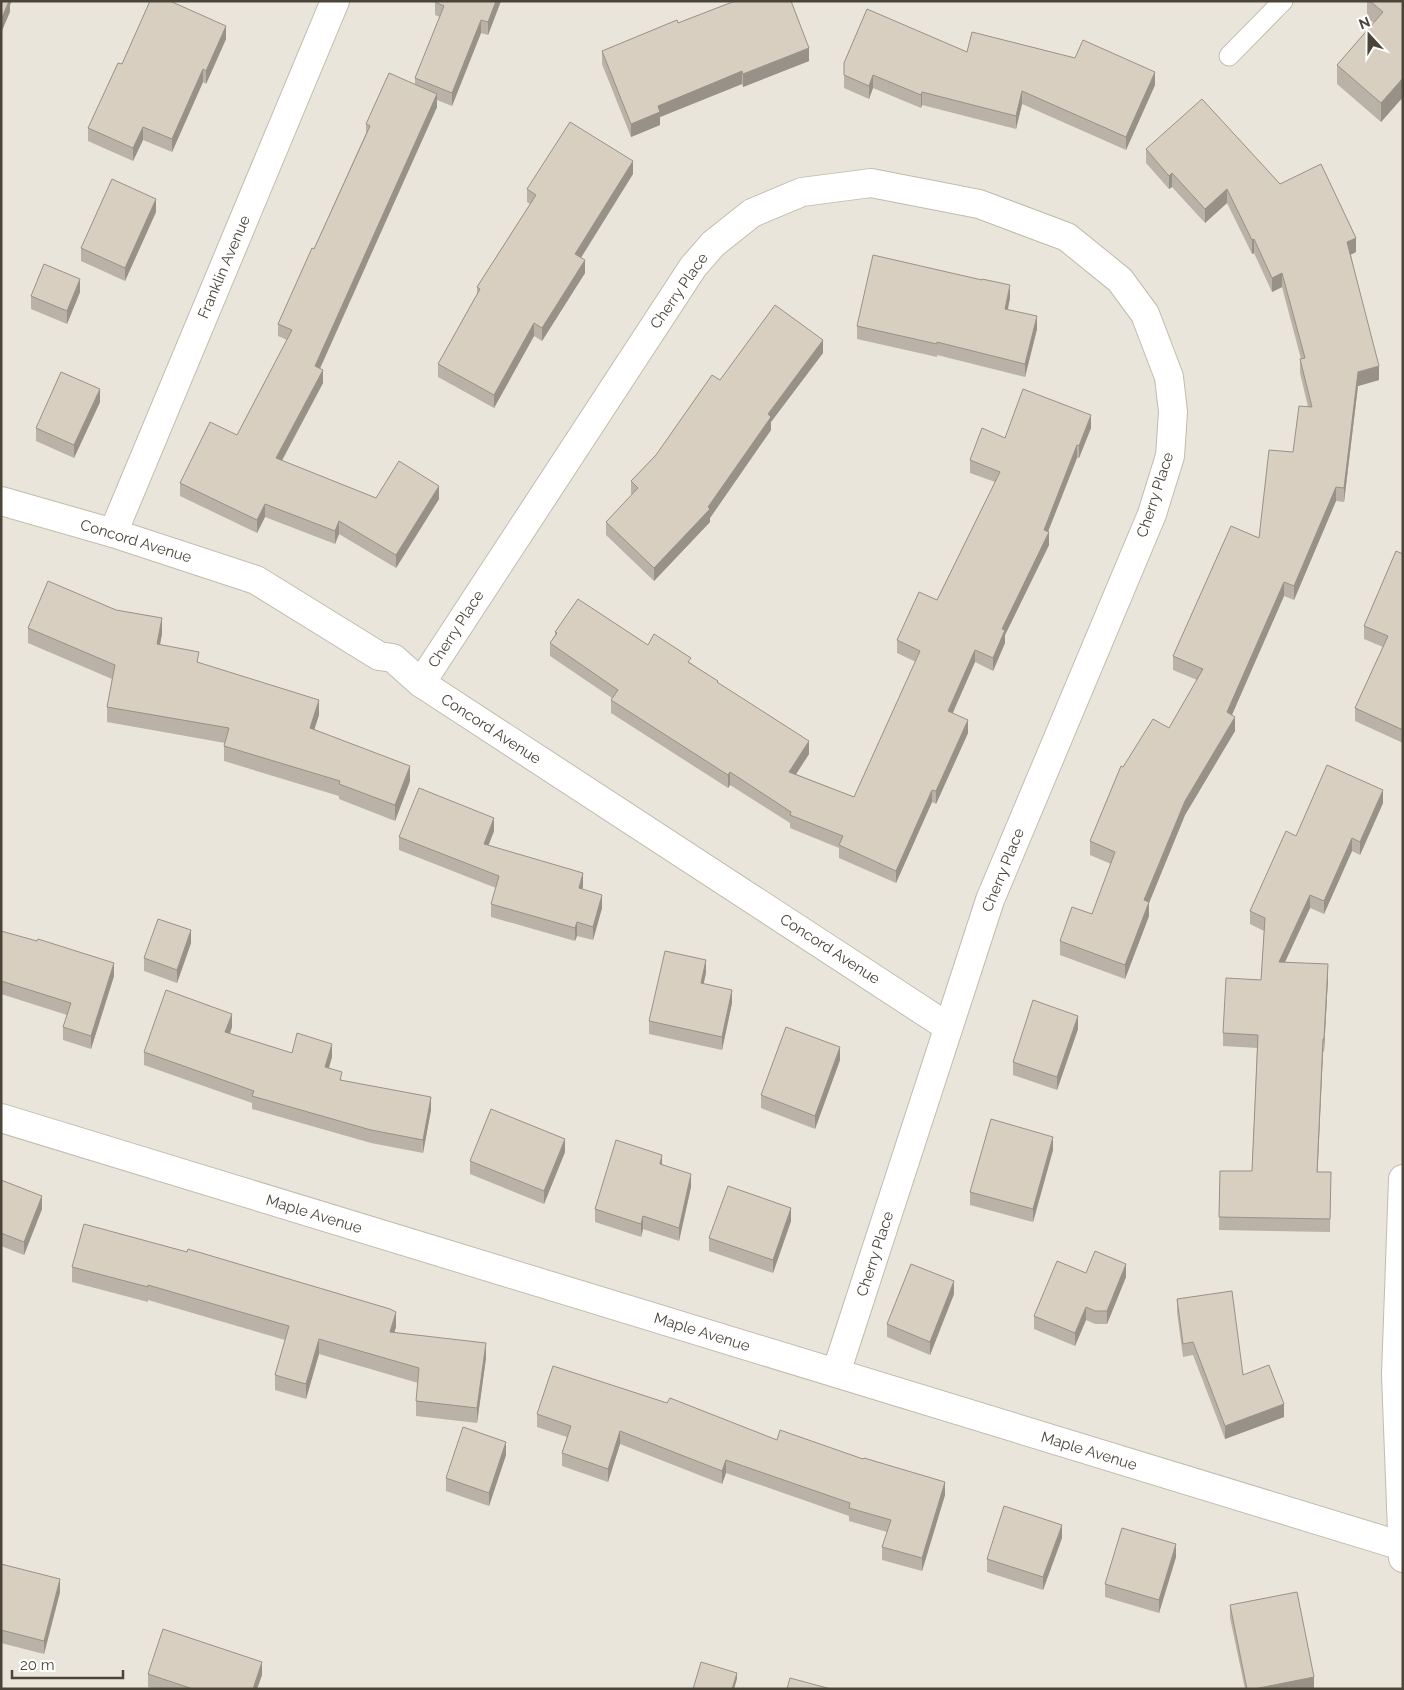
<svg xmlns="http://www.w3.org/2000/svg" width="1404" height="1690" font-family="Raleway,sans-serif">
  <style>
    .residential { fill: #eae5da }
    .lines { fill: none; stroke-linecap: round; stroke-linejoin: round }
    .service-casing { stroke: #c2bbae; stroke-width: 21 }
    .minor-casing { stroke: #c2bbae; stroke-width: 30 }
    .tertiary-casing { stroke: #c2bbae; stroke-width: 30 }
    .service { stroke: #fff; stroke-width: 19 }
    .minor { stroke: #fff; stroke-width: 28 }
    .tertiary { stroke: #fff; stroke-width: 28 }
    .wall { fill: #bab2a6 }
    .shaded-wall { fill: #979187 }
    .building { fill: #d8cfc1; stroke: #979187 }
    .labels { text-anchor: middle; stroke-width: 4; stroke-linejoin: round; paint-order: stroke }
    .street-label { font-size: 15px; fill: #4b4439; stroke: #fff }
  </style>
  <rect width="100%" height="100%" fill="#f6f3ec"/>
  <rect class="residential" x="1" y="1" width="1402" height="1688"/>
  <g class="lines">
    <defs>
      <path id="service" d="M1229 56 1283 1"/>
      <g id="minor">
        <path d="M1 501 113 533 256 580 379 656 393 658 421 683 948 1027"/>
        <path d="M113 533 335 1"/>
        <path d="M421 683 693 267 713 244 752 213 802 192 871 183 979 204 1067 237 1120 280 1145 314 1169 377 1173 412 1170 456 1152 514 990 900 836 1373"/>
        <path d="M1 1118 1402 1546"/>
      </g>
      <path id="tertiary" d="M1403 1179 1396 1375 1403 1558"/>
    </defs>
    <use href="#service" class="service-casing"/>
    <use href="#minor" class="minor-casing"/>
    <use href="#tertiary" class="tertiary-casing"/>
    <use href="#service" class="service"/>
    <use href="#minor" class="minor"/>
    <use href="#tertiary" class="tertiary"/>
  </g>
  <g class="wall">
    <path d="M435 1H501L488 35 481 33 452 106 437 100V107L320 369 323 383 282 461 376 498 439 499 396 568 339 534 335 544 265 517 257 533 180 496V483L237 435 287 340 278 336V324L314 249 366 133V124L415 85V78L440 17 435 15Z"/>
    <path d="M1367 1H1403V97L1381 122 1337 84V65L1374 23 1367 18Z"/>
    <path d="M678 23 809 61 743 87 742 84 660 117V125L631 137 602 64V51Z"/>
    <path d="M226 39 206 84 203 82 172 152 143 140 133 161 88 141V128L122 64Z"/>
    <path d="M967 52 1155 85 1126 150 1022 104 1016 129 922 105 921 108 873 88 869 99 844 88V63Z"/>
    <path d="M1146 149 1280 184 1356 252 1351 255 1379 380 1358 386 1344 502 1336 501 1294 600 1284 596 1232 715 1235 731 1185 815 1149 903V916L1125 979 1060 955V941L1092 914 1111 864 1090 855V841L1123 767 1169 728 1197 680 1173 670V656L1259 538 1293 452 1308 407 1300 373V359H1301L1282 287 1272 292 1254 253 1252 254 1227 203 1205 223 1172 187 1169 189 1146 163Z"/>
    <path d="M633 174 581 258 585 273 542 341 534 336 494 408 438 377V364L477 294V287L530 204 527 202V189Z"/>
    <path d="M156 212 125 281 81 261V248Z"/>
    <path d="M80 292 67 324 31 309V296Z"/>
    <path d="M1010 298 1008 309 1037 329 1025 377 937 355V357L857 339V326Z"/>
    <path d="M823 353 771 422V430L710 518V522L654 581 606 535V522L632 495 631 494V481L656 455 720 380Z"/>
    <path d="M100 402 74 458 36 441V428Z"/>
    <path d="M1091 428 1079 458H1077L1048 532 1049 545 1005 635V643L993 671 975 662 952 713 968 733 936 804 932 802 896 883 839 858V848L790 828V823L730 785 728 788 611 713V700L612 698 550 656V643L555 635V632L648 645 691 663 718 683 809 754 796 774 854 797 916 662 897 653V640L937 600 995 482 970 473V460L1005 438Z"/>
    <path d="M1403 554V743L1355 721V708L1383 647 1364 639V626Z"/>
    <path d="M28 628 162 634 160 645 199 663 319 715 314 729 410 781 395 821 339 799V796L224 761V746L225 743 107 722V707L112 679 28 643Z"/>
    <path d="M1383 803 1360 855 1352 851 1324 914 1310 908 1285 962 1328 978 1324 1052H1323L1317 1172H1331L1330 1232 1219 1230 1220 1171H1252L1257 1048 1223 1046V1033L1261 980 1264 931 1250 924V911L1296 836Z"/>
    <path d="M494 831 488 846 583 886V889L602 908 593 940 577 936 575 941 491 917V904L496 888 399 850V837Z"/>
    <path d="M1 931 114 976 91 1049 63 1040V1027L67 1015 1 994Z"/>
    <path d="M191 943 177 983 144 971V958Z"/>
    <path d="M706 973 703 984 732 1003 722 1050 649 1034V1021Z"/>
    <path d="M232 1027 230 1034 292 1053 332 1057 329 1068 342 1080 431 1110 423 1153 371 1143 252 1109V1103L144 1065V1052Z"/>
    <path d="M1078 1029 1057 1090 1013 1075V1062Z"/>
    <path d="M840 1060 815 1129 761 1108V1095Z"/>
    <path d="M1053 1150 1033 1222 970 1205V1192Z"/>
    <path d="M565 1152 544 1204 470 1174V1161Z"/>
    <path d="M662 1164 691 1187 679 1241 643 1229 641 1237 595 1222V1209Z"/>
    <path d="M1 1180 42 1209 24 1255 1 1246Z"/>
    <path d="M791 1221 773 1273 709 1251V1238Z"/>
    <path d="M72 1267 396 1327 394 1332 486 1358 477 1423 416 1416V1401L418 1383 319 1354 306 1399 275 1390V1375L285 1340 148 1300V1302L72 1282Z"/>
    <path d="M1086 1273 1126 1277 1107 1324H1095L1086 1320 1075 1346 1034 1329V1316Z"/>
    <path d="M954 1294 930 1355 887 1337V1324Z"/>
    <path d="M1177 1299 1243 1375 1284 1417 1225 1439 1193 1355 1183 1357 1177 1312Z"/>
    <path d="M537 1414 777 1440 945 1495 922 1571 882 1560V1547L887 1532 849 1521V1516L726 1473 722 1484 620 1444 608 1482 562 1466V1453L567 1437 537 1427Z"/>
    <path d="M506 1455 489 1506 446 1491V1478Z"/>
    <path d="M1062 1538 1043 1590 987 1572V1559Z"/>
    <path d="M1176 1557 1159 1613 1105 1597V1584Z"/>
    <path d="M1 1564 60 1592 44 1654 1 1643Z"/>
    <path d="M1230 1605 1314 1689H1245L1230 1618Z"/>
    <path d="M148 1674 262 1675 257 1689H154L148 1687Z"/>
  </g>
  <g class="shaded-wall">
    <path d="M7 1H12L10 5V12L1 33V20Z"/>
    <path d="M496 1H501L488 35V22Z"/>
    <path d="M481 20V33L452 106V93Z"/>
    <path d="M226 26V39L206 84V71Z"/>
    <path d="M809 48V61L743 87V74Z"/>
    <path d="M203 69V82L172 152V139Z"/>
    <path d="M742 71V84L660 117V125L631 137V124L658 106Z"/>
    <path d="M1155 72V85L1126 150V137Z"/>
    <path d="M873 75V88L869 99V86Z"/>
    <path d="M1403 78V97L1381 122V103Z"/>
    <path d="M1022 91V104L1016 129V116Z"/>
    <path d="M922 92V105L921 108V95Z"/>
    <path d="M437 94V107L315 379V366Z"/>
    <path d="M143 127V140L133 161V148Z"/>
    <path d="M633 161V174L575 267V254Z"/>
    <path d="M1172 173V187L1169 189V176Z"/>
    <path d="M1227 189V203L1205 223V209Z"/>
    <path d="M156 199V212L125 281V268Z"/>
    <path d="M1356 238V252L1347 256V242Z"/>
    <path d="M1254 239V253L1252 254V240Z"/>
    <path d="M585 260V273L542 341V328Z"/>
    <path d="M1282 273V287L1272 292V278Z"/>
    <path d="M80 279V292L67 324V311Z"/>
    <path d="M1010 285V298L1005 322V309Z"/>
    <path d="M1037 316V329L1025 377V364Z"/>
    <path d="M534 323V336L494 408V395Z"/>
    <path d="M823 340V353L771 422V430L710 518V522L654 581V568L708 507 768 414Z"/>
    <path d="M1379 366V380L1358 386 1344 502V488L1358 372Z"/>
    <path d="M323 370V383L276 471V458Z"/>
    <path d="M100 389V402L74 458V445Z"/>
    <path d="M1091 415V428L1079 458V446Z"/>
    <path d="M1077 445V458L1045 539 1049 532V545L1005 635V643L993 671V658L1002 629 1044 530Z"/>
    <path d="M439 486V499L396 568V555Z"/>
    <path d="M1336 487V501L1294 600V586Z"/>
    <path d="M265 504V517L257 533V520Z"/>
    <path d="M339 521V534L335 544V531Z"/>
    <path d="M1284 582V596L1227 726V712Z"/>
    <path d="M162 618V634L157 659V644Z"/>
    <path d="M975 650V662L948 724V711Z"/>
    <path d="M319 700V715L310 743V728Z"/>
    <path d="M1235 717V731L1185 815 1149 903V916L1125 979V965L1144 900 1185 801Z"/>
    <path d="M968 720V733L936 804V791Z"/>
    <path d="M809 741V754L789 785V772Z"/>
    <path d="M410 766V781L395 821V805Z"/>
    <path d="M730 772V785L728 788V775Z"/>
    <path d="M932 790V802L896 883V871Z"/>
    <path d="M1383 790V803L1360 855V842Z"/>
    <path d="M494 818V831L484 857V844Z"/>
    <path d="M1352 838V851L1324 914V901Z"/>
    <path d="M583 873V886L579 901V888Z"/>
    <path d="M602 895V908L593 940V927Z"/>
    <path d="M1310 895V908L1279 975V962Z"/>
    <path d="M577 922V936L575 941V928Z"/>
    <path d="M191 930V943L177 983V970Z"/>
    <path d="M706 960V973L701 996V983Z"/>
    <path d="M114 963V976L91 1049V1036Z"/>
    <path d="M1328 964V978L1324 1052V1039Z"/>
    <path d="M732 990V1003L722 1050V1037Z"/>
    <path d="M232 1014V1027L225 1045V1032Z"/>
    <path d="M1078 1016V1029L1057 1090V1077Z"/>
    <path d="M1323 1039V1052L1317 1185V1172Z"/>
    <path d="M332 1044V1057L325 1080V1067Z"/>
    <path d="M840 1047V1060L815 1129V1116Z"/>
    <path d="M431 1097V1110L423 1153V1140Z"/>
    <path d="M1053 1137V1150L1033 1222V1209Z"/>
    <path d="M565 1139V1152L544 1204V1191Z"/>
    <path d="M662 1155V1168L660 1164Z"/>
    <path d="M691 1174V1187L679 1241V1228Z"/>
    <path d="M42 1196V1209L24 1255V1242Z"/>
    <path d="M791 1208V1221L773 1273V1260Z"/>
    <path d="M643 1216V1229L641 1237V1224Z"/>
    <path d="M1126 1264V1277L1107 1324V1311Z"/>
    <path d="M954 1281V1294L930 1355V1342Z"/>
    <path d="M1086 1307V1320L1075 1346V1333Z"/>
    <path d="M396 1312V1327L390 1347V1332Z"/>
    <path d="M319 1339V1354L306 1399V1384Z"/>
    <path d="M486 1343V1358L477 1423V1408Z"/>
    <path d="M1284 1404V1417L1225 1439V1426Z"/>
    <path d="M620 1431V1444L608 1482V1469Z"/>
    <path d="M506 1442V1455L489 1506V1493Z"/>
    <path d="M726 1460V1473L722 1484V1471Z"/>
    <path d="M945 1482V1495L922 1571V1558Z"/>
    <path d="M1062 1525V1538L1043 1590V1577Z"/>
    <path d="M1176 1544V1557L1159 1613V1600Z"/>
    <path d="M60 1579V1592L44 1654V1641Z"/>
    <path d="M262 1662V1675L257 1689H253Z"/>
    <path d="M737 1673V1679L734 1689H732Z"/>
    <path d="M1314 1677V1689H1254Z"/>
  </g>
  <g class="building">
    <path d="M1 1H9L1 20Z"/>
    <path d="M150 1H170L226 26 206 71 203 69 172 139 143 127 133 148 88 128 118 63 122 64Z"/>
    <path d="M435 1H496L488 22 481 20 452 93 415 78 444 6 435 2Z"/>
    <path d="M735 1H791L809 48 743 74 742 71 658 106 660 112 631 124 602 51 677 20 678 23Z"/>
    <path d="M1370 1H1403V78L1381 103 1337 65 1383 12Z"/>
    <path d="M867 9 967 52 972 32 1075 58 1083 40 1155 72 1126 137 1022 91 1016 116 922 92 921 95 873 75 869 86 844 75V63Z"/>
    <path d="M389 73 437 94 315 366 323 370 276 458 376 498 399 461 439 486 396 555 339 521 335 531 265 504 257 520 180 483 210 422 237 435 292 330 278 324 312 248 314 249 370 126 366 124Z"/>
    <path d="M1202 99 1280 184 1321 164 1356 238 1347 242 1379 366 1358 372 1344 488 1336 487 1294 586 1284 582 1227 712 1235 717 1185 801 1144 900 1149 902 1125 965 1060 941 1072 907 1092 914 1115 852 1090 841 1121 766 1123 767 1153 719 1169 728 1203 669 1173 656 1231 526 1259 538 1269 450 1293 452 1299 406 1312 407 1300 359 1305 358 1282 273 1272 278 1254 239 1252 240 1227 189 1205 209 1172 173 1169 176 1146 149Z"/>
    <path d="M570 122 633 161 575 254 585 260 542 328 534 323 494 395 438 364 480 289 477 287 536 195 527 189Z"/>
    <path d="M112 179 156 199 125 268 81 248Z"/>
    <path d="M873 255 982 280V279L1010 285 1005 309 1037 316 1025 364 937 342V344L857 326Z"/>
    <path d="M44 264 80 279 67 311 31 296Z"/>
    <path d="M775 305 823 340 768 414 771 417 708 507 710 509 654 568 606 522 638 488 631 481 656 455 712 375 720 380Z"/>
    <path d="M61 372 100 389 74 445 36 428Z"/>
    <path d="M1023 389 1091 415 1079 446 1077 445 1044 530 1049 532 1002 629 1005 630 993 658 975 650 948 711 968 720 936 791 932 790 896 871 839 845 843 836 790 815 791 812 730 772 728 775 611 700 618 690 550 643 557 633 555 632 578 599 648 645 654 634 691 658 688 662 718 681 717 682 809 741 789 772 854 797 920 651 897 640 919 592 937 600 1000 472 970 460 982 428 1005 438Z"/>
    <path d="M1396 551 1403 554V730L1355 708 1388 636 1364 626Z"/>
    <path d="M48 581 116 610 162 618 157 644 199 652 197 662 319 700 310 728 410 766 395 805 339 784 340 781 224 746 229 728 107 707 115 665 28 628Z"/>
    <path d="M1327 765 1383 790 1360 842 1352 838 1324 901 1310 895 1279 962 1328 964 1324 1039H1323L1317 1172H1331L1330 1219 1219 1217 1220 1171H1252L1258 1035 1223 1033 1226 978 1261 980 1265 918 1250 911 1286 831 1296 836Z"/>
    <path d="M419 788 494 818 484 844 583 873 579 888 602 895 593 927 577 922 575 928 491 904 499 876 399 837Z"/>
    <path d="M158 919 191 930 177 970 144 958Z"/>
    <path d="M1 931 37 941 38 939 114 963 91 1036 63 1027 71 1003 1 981Z"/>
    <path d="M665 951 706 960 701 983 732 990 722 1037 649 1021Z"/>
    <path d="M166 990 232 1014 225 1032 292 1053 297 1033 332 1044 325 1067 342 1072 340 1080 431 1097 423 1140 371 1130 252 1096 254 1091 144 1052Z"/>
    <path d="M1033 1000 1078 1016 1057 1077 1013 1062Z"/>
    <path d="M786 1027 840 1047 815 1116 761 1095Z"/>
    <path d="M491 1109 565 1139 544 1191 470 1161Z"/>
    <path d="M991 1119 1053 1137 1033 1209 970 1192Z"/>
    <path d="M616 1140 662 1155 660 1164 691 1174 679 1228 643 1216 641 1224 595 1209Z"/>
    <path d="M1 1180 42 1196 24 1242 1 1233Z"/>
    <path d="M728 1186 791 1208 773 1260 709 1238Z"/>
    <path d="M84 1224 187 1252 188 1249 390 1309 396 1312 390 1332 486 1343 477 1408 416 1401 419 1368 319 1339 306 1384 275 1375 289 1326 148 1285V1287L72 1267Z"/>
    <path d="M1095 1251 1126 1264 1107 1311H1095L1086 1307 1075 1333 1034 1316 1057 1261 1086 1273Z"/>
    <path d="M911 1264 954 1281 930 1342 887 1324Z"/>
    <path d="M1232 1291 1243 1375 1269 1365 1284 1404 1225 1426 1193 1342 1183 1344 1177 1299Z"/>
    <path d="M553 1366 667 1403 670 1398 777 1440 780 1430 863 1459 864 1458 945 1482 922 1558 882 1547 891 1520 849 1508 850 1503 726 1460 722 1471 620 1431 608 1469 562 1453 571 1426 537 1414Z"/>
    <path d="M463 1427 506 1442 489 1493 446 1478Z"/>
    <path d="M1004 1506 1062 1525 1043 1577 987 1559Z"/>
    <path d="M1122 1528 1176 1544 1159 1600 1105 1584Z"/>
    <path d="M1 1564 60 1579 44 1641 1 1630Z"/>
    <path d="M1297 1592 1314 1677 1254 1689H1247L1230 1605Z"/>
    <path d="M163 1629 262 1662 253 1689H193L148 1674Z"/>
    <path d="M701 1662 737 1673 732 1689H693Z"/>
    <path d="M790 1678 831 1689H787Z"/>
  </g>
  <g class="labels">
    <g class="street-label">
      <text transform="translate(224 267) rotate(-67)" y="5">Franklin Avenue</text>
      <text transform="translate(679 291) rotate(-55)" y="5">Cherry Place</text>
      <text transform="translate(1155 495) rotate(-72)" y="5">Cherry Place</text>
      <text transform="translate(136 541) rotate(17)" y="5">Concord Avenue</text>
      <text transform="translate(456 629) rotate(-57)" y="5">Cherry Place</text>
      <text transform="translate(491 729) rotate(33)" y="5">Concord Avenue</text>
      <text transform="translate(1003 870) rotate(-68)" y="5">Cherry Place</text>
      <text transform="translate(830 949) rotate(33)" y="5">Concord Avenue</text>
      <text transform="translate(314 1214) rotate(17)" y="5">Maple Avenue</text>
      <text transform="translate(875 1254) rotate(-72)" y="5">Cherry Place</text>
      <text transform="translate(702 1332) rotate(17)" y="5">Maple Avenue</text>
      <text transform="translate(1089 1451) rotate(17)" y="5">Maple Avenue</text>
    </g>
  </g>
  <rect width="1404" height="1690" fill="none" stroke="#4b4439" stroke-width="5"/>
  <g transform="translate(1369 35) rotate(339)" stroke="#ffffff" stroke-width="4" paint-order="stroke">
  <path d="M0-4L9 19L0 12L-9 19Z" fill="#4b4439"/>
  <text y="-8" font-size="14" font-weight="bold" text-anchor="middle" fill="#4b4439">N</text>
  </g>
  <path d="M12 1670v8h111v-8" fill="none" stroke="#4b4439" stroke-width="2.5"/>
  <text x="20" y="1670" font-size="15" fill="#4b4439" stroke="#ffffff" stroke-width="4" paint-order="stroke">20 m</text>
</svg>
